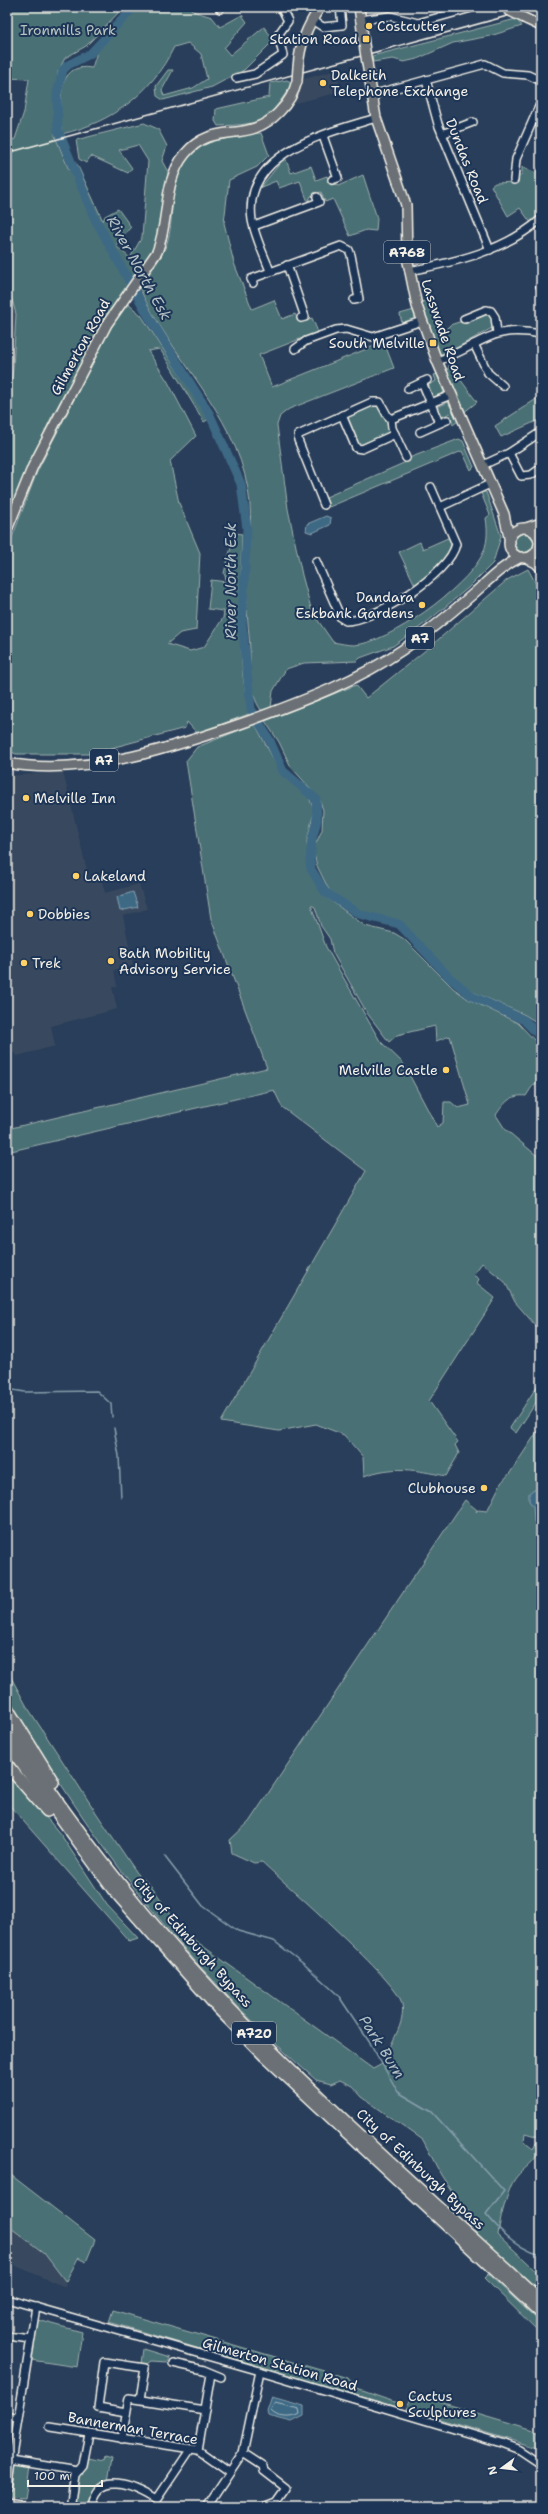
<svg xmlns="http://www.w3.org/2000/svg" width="548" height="2514" font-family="'Shantell Sans',sans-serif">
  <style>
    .built { fill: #38495e }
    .green { fill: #497074; stroke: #9eb0ae; fill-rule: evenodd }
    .water { fill: #3e6985; stroke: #879fad }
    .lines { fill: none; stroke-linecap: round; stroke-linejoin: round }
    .shore { stroke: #abbbc0; stroke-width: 1 }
    .stream { stroke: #879fad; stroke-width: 1.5 }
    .river { stroke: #3e6985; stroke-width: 9 }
    .minor-casing { stroke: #f4f1e8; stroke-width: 10 }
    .major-casing { stroke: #f4f1e8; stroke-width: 12 }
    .highway-casing { stroke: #f4f1e8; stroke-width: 14 }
    .minor { stroke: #1d3557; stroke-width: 7 }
    .major { stroke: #6a7074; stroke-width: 9 }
    .highway { stroke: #6a7074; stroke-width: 11 }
    .rail { stroke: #f4f1e8; stroke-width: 1.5 }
    .major-bridge-casing { stroke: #f4f1e8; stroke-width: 12; stroke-linecap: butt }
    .major-bridge { stroke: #6a7074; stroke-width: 9 }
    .poi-dot { fill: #ffd166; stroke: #1d3557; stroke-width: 1.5 }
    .labels { text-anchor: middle; stroke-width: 4; stroke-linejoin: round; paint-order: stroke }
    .shield { fill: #1d3557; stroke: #b4b9bc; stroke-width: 1 }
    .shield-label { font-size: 13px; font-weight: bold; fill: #f4f1e8 }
    .poi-label { font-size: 14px; fill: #f4f1e8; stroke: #1d3557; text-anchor: start }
    .park-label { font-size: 14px; fill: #b8c4bf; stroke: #1d3557 }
    .street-label { font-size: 14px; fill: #f4f1e8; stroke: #1d3557 }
    .water-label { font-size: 15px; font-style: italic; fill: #b4c1c5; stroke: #1d3557 }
  </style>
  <rect width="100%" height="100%" fill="#293e5a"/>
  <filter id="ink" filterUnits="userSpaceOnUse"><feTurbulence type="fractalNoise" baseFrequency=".025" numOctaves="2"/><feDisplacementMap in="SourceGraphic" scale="8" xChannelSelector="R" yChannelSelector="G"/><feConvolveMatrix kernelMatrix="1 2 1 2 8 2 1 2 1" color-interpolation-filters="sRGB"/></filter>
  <g filter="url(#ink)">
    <g class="built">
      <path d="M523 7H541V14L531 17 516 9Z"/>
      <path d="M337 70 340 92 292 104 304 79Z"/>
      <path d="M7 282 16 314 13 368 7 410Z"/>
      <path d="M63 772 89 879 101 877 105 893 139 884 147 909 123 916 133 965 114 970 117 987H112L117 1009 51 1026 55 1046 17 1056 10 1049H7V776Z"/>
      <path d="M7 2225 44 2253 66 2282 65 2287 7 2262Z"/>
    </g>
    <g class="green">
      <path d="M7 7H124L86 46 65 58 58 72 55 136 69 170 77 164 103 221 105 216 118 209 131 227 119 240 116 246 130 258 142 237 148 161 138 145 119 150 132 168 128 173 91 156 86 163 79 159 76 140 144 123 158 129 167 146 162 161 168 172 161 229 154 252 115 304 51 418 22 481 7 520V410L13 368 16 314 7 282V142L15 139 24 112 29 79 7 78Z"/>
      <path d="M139 7H192V11L212 17 220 27 242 15 247 22 224 48 230 55 264 27 274 40 244 70 212 87 163 100 157 96 156 86 168 70H173L162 90 164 96 193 88 207 79 201 54 188 43 174 47C151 94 112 122 62 134 61 107 54 61 92 68L97 52Z"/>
      <path d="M516 19 522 26 490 36 453 43 417 59 404 62 393 59 373 62 372 56Z"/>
      <path d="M287 80 293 83C266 122 266 124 218 126L215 121 216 109 269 97 270 83Z"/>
      <path d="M261 133 269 155 257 167 229 180 224 223 234 263 252 309 274 300 282 319 295 314 300 323 312 318 318 332 259 355 272 387 384 342 394 368 289 409 280 416 277 425 288 509 302 575 312 612 333 642C339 643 347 645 354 645 390 643 464 588 481 557 488 544 488 532 486 518L490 515 481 493 483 492H486L501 536 493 563 468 588 427 622 393 646 360 658 357 661 304 663 286 669 273 691 271 708 261 710C249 693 250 670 250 649 249 630 246 611 247 592 248 557 254 523 248 489 234 411 170 357 139 287 149 273 162 259 167 243 172 228 171 212 173 197 182 141 211 137 261 133Z"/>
      <path d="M285 157 291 173 311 166 316 180 327 176 331 185 335 184 338 186 363 175 377 218 376 231 366 230 350 236 333 199 325 202 321 192 311 196 308 202 300 181 279 188 276 181 261 187Z"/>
      <path d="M541 163V214L531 223 520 208 508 216 491 186 495 183 517 182V178L522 174V167L536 173Z"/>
      <path d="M433 300 437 322 444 331 450 325 462 321 466 324 487 314 492 317V328L449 352 440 354 419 302Z"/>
      <path d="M128 304 141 315 209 419 204 422 160 349 148 351 168 382 196 436 170 461 179 503 200 553 196 630 180 633 167 644 190 651 204 647 223 618 224 611 208 609 211 580 227 582 224 573 235 533 242 534 239 622 243 676 249 714 197 733 187 722 185 728 89 754H16L7 750V551L37 472 113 323Z"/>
      <path d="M414 310 415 319 402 324 400 314Z"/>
      <path d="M452 359 460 379 477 402 463 413 447 371Z"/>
      <path d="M437 374 445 395 433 401 427 386 436 381 434 375Z"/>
      <path d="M541 396V419L501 437 495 426Z"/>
      <path d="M448 402 458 421 453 425 450 413 442 417 441 420 436 408Z"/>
      <path d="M375 404C386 407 388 423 390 433L362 445 357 444 346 418Z"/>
      <path d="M459 439 463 441 474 467 471 470 462 451 329 507 326 497 406 462 409 458Z"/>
      <circle cx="524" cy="543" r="11"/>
      <path d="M450 537C456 555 427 576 415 585L399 552 420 542 423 549Z"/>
      <path d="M528 569 541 593V1025L525 1015 473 992 454 977 400 922 360 911 329 890 317 866 313 850 322 830 323 810 319 798 291 767 279 742 265 721 356 685 366 698 432 645 507 580Z"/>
      <path d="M255 724 276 764 287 777 308 794 314 811 307 841 309 870 326 897 365 926 394 933 404 939 453 988 468 999 518 1023 541 1047V1082L533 1085 526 1096C511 1094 504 1103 496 1115L505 1129 536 1155H541V1332L515 1302 505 1282 482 1263 473 1275 479 1279 477 1283 495 1298 429 1401 458 1442 455 1445 459 1453 446 1476C415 1470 394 1465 364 1476L363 1457 344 1435 316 1424 279 1431 221 1422 366 1171 282 1107 274 1090 7 1152V1129L267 1068 211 919 186 761 197 747ZM311 905 315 907 321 926 330 939 333 953 342 969 367 1013 389 1042 397 1035 435 1026 436 1041 450 1036 470 1105 458 1108 451 1102H444L443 1123 437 1127 403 1063 380 1041 339 970 326 947Z"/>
      <path d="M541 1380V1395L516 1433 510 1428Z"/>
      <path d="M541 1426V2133L539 2137H541C541 2166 520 2165 511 2186 505 2201 500 2219 498 2235L541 2275V2293L479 2237 473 2227 470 2213 455 2196 441 2175 423 2140 362 2097 352 2086 340 2080 331 2084 316 2080C209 1987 120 1880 45 1759 37 1747 10 1708 7 1697 5 1689 7 1678 7 1670L26 1705 97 1814 137 1873 153 1888 182 1931 373 2069 384 2063C389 2043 406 2025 402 2004 399 1982 284 1883 262 1862L254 1863 232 1853 230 1840 249 1822 465 1500 477 1510 476 1512 478 1510 487 1511 501 1483 510 1473ZM525 2133 539 2137 533 2148 524 2141Z"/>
      <path d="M7 1771 61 1835 107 1905 138 1938 129 1941 10 1806 7 1802Z"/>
      <path d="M7 2172 95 2240 86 2262 78 2258 66 2282 44 2253 7 2225Z"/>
      <path d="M488 2274 541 2323V2334L484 2278Z"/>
      <path d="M113 2310 348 2378 357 2389 397 2403 396 2407 109 2322Z"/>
      <path d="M38 2320 82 2332 77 2367 31 2360Z"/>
      <path d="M143 2349 169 2357 167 2362 151 2361 147 2364 141 2363Z"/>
      <path d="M413 2394 541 2432V2449L406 2409Z"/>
      <path d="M105 2457 112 2459 108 2481 93 2489 86 2507H73L78 2477 86 2467 88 2458 104 2461Z"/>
      <path d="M13 2463 30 2466 25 2498 8 2497Z"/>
    </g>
    <g class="water">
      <path d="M326 516 331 518 330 525 312 533 306 531 307 524Z"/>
      <path d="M133 892 138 907 120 911 117 897Z"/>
      <path d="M541 1488V1525L534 1522 533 1506 529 1501V1493L534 1489Z"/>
      <path d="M272 2397 304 2406V2416L292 2422 268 2416 267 2412Z"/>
    </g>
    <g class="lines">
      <path class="shore" d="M275 2403 299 2409 300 2414C293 2419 276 2418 271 2411Z"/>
      <g class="stream">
        <path d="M7 1389 25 1392 97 1391 111 1404 112 1417"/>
        <path d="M114 1428 119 1456 121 1498"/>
        <path d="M165 1857 203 1906 238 1931 274 1941 305 1965 338 1995 370 2043 398 2092 432 2112 504 2191 486 2214C500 2231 519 2250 541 2255"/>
      </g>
      <path class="river" d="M134 7 90 54 68 65 63 70 57 94 58 130 94 217 149 317 210 415 241 484 247 529 242 624 251 709 270 741 283 771 316 799 317 820 312 839 310 862 311 869 325 892 359 914 399 924 450 978 472 996 524 1020 541 1037"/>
      <defs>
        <g id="minor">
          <path d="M219 7 220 9"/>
          <path d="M312 20 323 27 342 25 340 7"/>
          <path d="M360 20 390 16 418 23 475 7"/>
          <path d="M236 78 255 74 283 55 278 35 288 21 281 7"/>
          <path d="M426 80 438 124 490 250"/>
          <path d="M371 95 485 64 503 73 528 75 541 81"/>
          <path d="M442 134 473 122"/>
          <path d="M323 136 338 178 332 180"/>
          <path d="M514 180 516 159 541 102"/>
          <path d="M254 226 319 202 317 197"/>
          <path d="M287 265 305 317 301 318"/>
          <path d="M270 271C264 255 255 237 252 220 242 152 327 133 376 118"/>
          <path d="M409 271C455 262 505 251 541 219"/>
          <path d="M253 283 251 279 341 246 349 250 351 255 359 299 354 300"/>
          <path d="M540 286 541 285"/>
          <path d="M464 319 486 310 491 311 495 317 497 333"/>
          <path d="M474 344 488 373 503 386"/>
          <path d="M295 349 306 341 336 330 346 329 373 337 422 321"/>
          <path d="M437 361C482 346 488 324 541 334"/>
          <path d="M422 382 439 423"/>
          <path d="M408 389 427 380"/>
          <path d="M342 415 356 448 362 449 395 434"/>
          <path d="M391 419 392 428 406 458"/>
          <path d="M420 432 447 420"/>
          <path d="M509 453 521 476 531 475 541 468"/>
          <path d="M483 465 509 453 541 432"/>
          <path d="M324 505 298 440V435L372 402H380L387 415 391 419 451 395"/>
          <path d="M440 507 490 484"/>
          <path d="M316 561 341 618 346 621C374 621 450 574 456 544L431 487"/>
          <path d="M7 2299 260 2371 501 2443 520 2450 541 2464"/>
          <path d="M7 2336 31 2339"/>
          <path d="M173 2363 204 2370 221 2377"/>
          <path d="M126 2413 98 2408 104 2362 145 2368 140 2399"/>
          <path d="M7 2417 18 2418"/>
          <path d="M50 2427 198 2450 229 2472"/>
          <path d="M122 2439 129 2398 205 2410"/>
          <path d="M198 2450 211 2374"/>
          <path d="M243 2453 263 2466 264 2471 286 2488 276 2502 263 2507"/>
          <path d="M11 2460 78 2471"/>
          <path d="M7 2487 36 2307"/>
          <path d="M7 2503 31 2507"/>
          <path d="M70 2507 75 2475 83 2465 89 2434"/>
          <path d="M91 2507C97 2467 136 2486 157 2499L190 2450"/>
          <path d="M207 2507 243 2453 260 2371"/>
        </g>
        <g id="major">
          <path d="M359 7 364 44"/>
          <path d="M526 19 541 26"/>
          <path d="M367 63 376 118 406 205 407 257 417 306 437 361 504 514 510 542"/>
          <path d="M298 67C300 43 307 27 320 7"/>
          <path d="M526 528 541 523"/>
          <circle cx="524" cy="543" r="15"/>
          <path d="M7 530 33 466 107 324 157 252C170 220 162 182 185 154 214 119 247 146 279 112 288 103 294 93 297 81"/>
          <path d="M526 558 536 563 541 568"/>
          <path d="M7 763C86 778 181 745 254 719 305 700 357 681 402 650 427 633 450 614 473 594 489 580 502 566 521 557"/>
        </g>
        <g id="highway">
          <path d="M7 1708 53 1782"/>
          <path d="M7 1727C67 1820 135 1908 211 1989 315 2099 430 2198 541 2301"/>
          <path d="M7 1743 112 1888 218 2008 265 2056 541 2313"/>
          <path d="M7 1765 47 1811"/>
        </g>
      </defs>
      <use href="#minor" class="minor-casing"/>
      <use href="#major" class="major-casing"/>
      <use href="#highway" class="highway-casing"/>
      <use href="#minor" class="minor"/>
      <use href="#major" class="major"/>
      <use href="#highway" class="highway"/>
      <path class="rail" d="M7 153 540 7"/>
      <defs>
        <g id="major-bridge">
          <path d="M506 9 526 19"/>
          <path d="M364 44 367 63"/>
          <path d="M297 81 298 67"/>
        </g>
      </defs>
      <use href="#major-bridge" class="major-bridge-casing"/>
      <use href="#major-bridge" class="major-bridge"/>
    </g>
  </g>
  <g class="poi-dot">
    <circle cx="369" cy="26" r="4"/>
    <rect x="362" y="35" width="8" height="8" rx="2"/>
    <circle cx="323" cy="83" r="4"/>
    <rect x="429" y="339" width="8" height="8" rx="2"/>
    <circle cx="422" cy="605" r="4"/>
    <circle cx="26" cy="798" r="4"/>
    <circle cx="76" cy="876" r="4"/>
    <circle cx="30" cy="914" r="4"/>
    <circle cx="111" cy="961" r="4"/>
    <circle cx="24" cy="963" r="4"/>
    <circle cx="446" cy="1070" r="4"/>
    <circle cx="484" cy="1488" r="4"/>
    <circle cx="400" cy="2404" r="4"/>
  </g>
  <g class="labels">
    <g class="shield">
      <rect x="384" y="241" width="46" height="22" rx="3"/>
      <rect x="406" y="627" width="28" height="22" rx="3"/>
      <rect x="90" y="749" width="28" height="22" rx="3"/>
      <rect x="232" y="2022" width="44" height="22" rx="3"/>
    </g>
    <g class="shield-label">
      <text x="407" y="257">A768</text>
      <text x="420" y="643">A7</text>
      <text x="104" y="765">A7</text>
      <text x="254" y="2038">A720</text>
    </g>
    <g class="poi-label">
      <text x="377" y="31">Costcutter</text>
      <text x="358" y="44" text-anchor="end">Station Road</text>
      <text x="331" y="80">Dalkeith<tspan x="331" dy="16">Telephone Exchange</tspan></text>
      <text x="425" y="348" text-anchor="end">South Melville</text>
      <text x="414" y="602" text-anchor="end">Dandara<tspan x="414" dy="16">Eskbank Gardens</tspan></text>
      <text x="34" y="803">Melville Inn</text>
      <text x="84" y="881">Lakeland</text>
      <text x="38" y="919">Dobbies</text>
      <text x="119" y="958">Bath Mobility<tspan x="119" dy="16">Advisory Service</tspan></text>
      <text x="32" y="968">Trek</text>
      <text x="438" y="1075" text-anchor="end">Melville Castle</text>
      <text x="476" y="1493" text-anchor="end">Clubhouse</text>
      <text x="408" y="2401">Cactus<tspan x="408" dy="16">Sculptures</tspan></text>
    </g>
    <g class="park-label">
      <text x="68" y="35">Ironmills Park</text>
    </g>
    <g class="street-label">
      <text transform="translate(467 161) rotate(68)" y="5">Dundas Road</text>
      <text transform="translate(443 330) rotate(71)" y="5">Lasswade Road</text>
      <text transform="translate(80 347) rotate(-61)" y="5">Gilmerton Road</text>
      <text transform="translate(193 1942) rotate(48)" y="5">City of Edinburgh Bypass</text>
      <text transform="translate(421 2169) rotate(43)" y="5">City of Edinburgh Bypass</text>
      <text transform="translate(280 2364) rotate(16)" y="5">Gilmerton Station Road</text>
      <text transform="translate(133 2428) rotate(10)" y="5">Bannerman Terrace</text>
    </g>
    <g class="water-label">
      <text transform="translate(139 268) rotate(61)" y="5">River North Esk</text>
      <text transform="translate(231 581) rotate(-90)" y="5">River North Esk</text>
      <text transform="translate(382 2047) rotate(58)" y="5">Park Burn</text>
    </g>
  </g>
  <rect width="548" height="2514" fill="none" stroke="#1d3557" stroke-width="24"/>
  <rect x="12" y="12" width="524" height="2490" fill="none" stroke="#f4f1e8" stroke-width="1.5" filter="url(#ink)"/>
  <g transform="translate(502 2468) rotate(255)" stroke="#1d3557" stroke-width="3" paint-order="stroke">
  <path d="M0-3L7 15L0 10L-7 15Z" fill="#f4f1e8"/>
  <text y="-6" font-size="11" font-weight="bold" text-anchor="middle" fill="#f4f1e8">N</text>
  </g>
  <path d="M28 2480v6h74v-6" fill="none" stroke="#f4f1e8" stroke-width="2"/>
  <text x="34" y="2480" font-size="12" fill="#f4f1e8" stroke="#1d3557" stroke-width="3" paint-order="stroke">100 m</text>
</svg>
